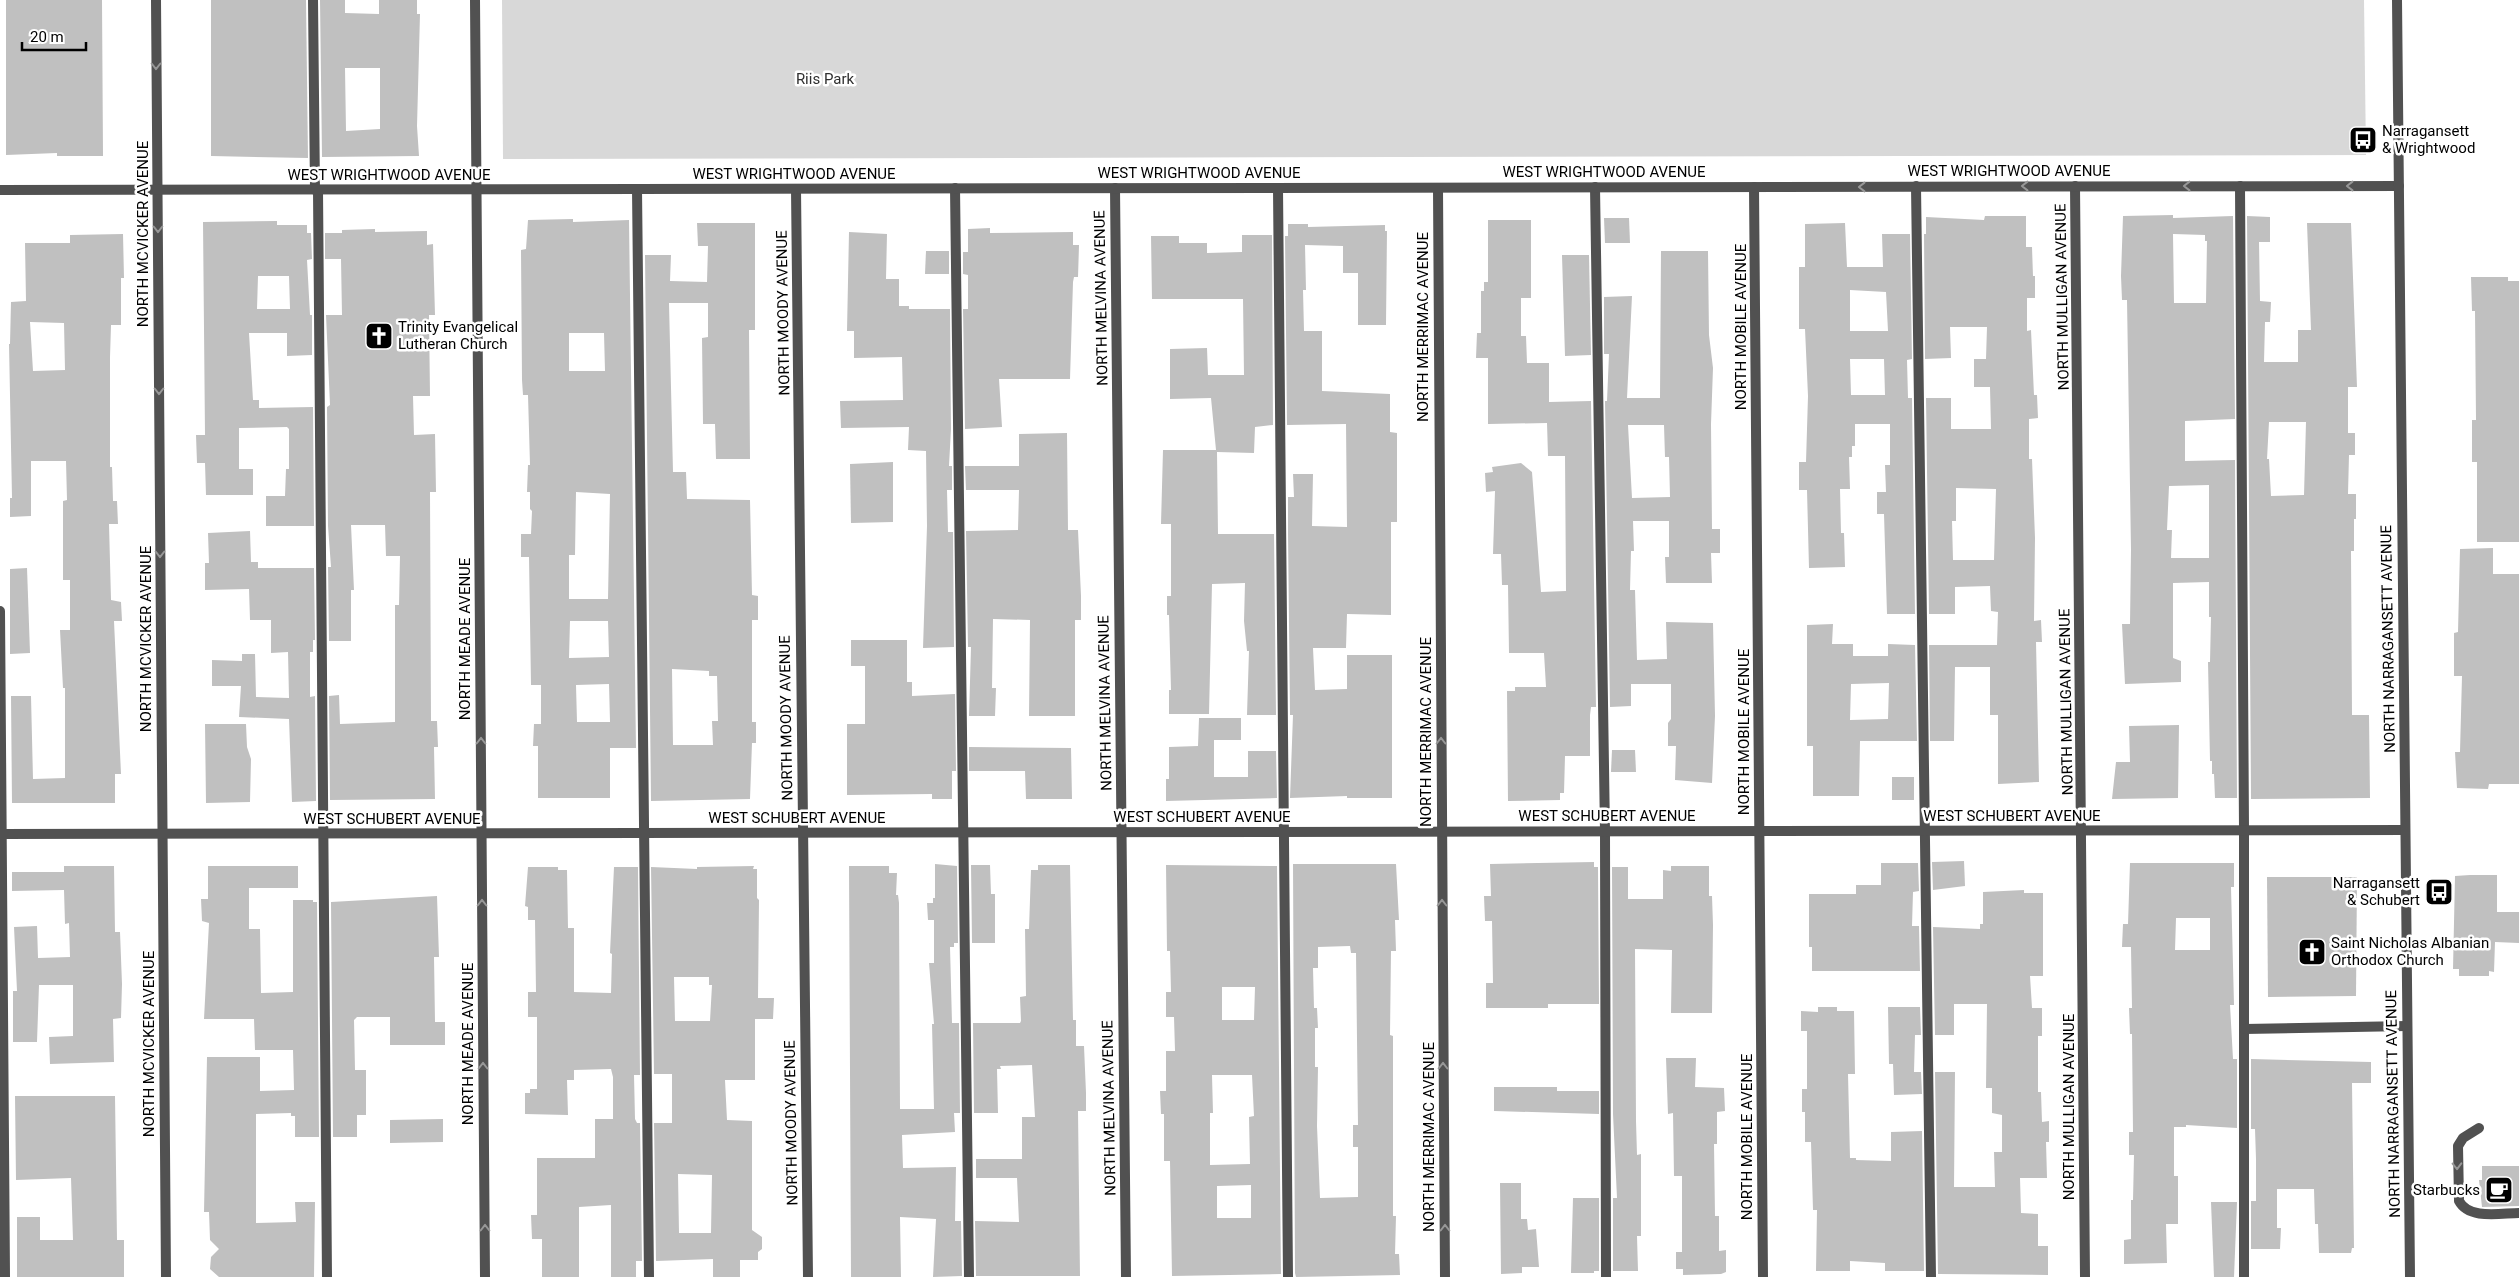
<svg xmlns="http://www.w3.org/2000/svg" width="2519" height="1277" font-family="Roboto,sans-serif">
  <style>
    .green { fill: #d8d8d8 }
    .building { fill: #c0c0c0; fill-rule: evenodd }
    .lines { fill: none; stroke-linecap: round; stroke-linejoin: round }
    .service { stroke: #515151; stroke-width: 10 }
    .minor { stroke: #515151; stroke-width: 10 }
    .tertiary { stroke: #515151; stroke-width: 10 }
    .oneway { stroke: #979797 }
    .labels { text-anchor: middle; stroke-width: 5; stroke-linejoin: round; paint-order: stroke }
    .park-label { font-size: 15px; fill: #2f2f2f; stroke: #fff }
    .poi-label { font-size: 15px; fill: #000; stroke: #fff; text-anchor: start }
    .street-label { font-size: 15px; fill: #000; stroke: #fff }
  </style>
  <rect width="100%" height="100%" fill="#fff"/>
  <path class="green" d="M502 0H2364L2366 155 503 159Z"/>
  <g class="building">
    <path d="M6 0H102L103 156H57V153L6 155Z"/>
    <path d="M211 0H306L308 158 211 156Z"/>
    <path d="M320 0H345V13L379 14V0H417V14H420L417 126 419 156 322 157ZM345 68H380V129L346 131Z"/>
    <path d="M2173 215V218L2233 216 2235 419 2185 421V461L2235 460 2237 798H2215L2214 774H2212V761H2210L2208 662H2210L2211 617H2209V582L2173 583V658L2181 661V682L2125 684 2122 624H2130L2131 550 2127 300H2122L2121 276 2123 216ZM2173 234 2205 235V241H2207L2206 303H2174ZM2209 485V558H2171L2172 530H2167L2169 486Z"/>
    <path d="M1985 216H2026V247H2032L2033 276H2035V298H2027V331L2031 330 2034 395H2037L2038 418 2029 419V459H2032L2035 538 2034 621 2041 620 2042 642H2036L2039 782 1998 784V715H1990V667H1955L1954 741H1930L1929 645H1997L1998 612 1991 611 1990 586 1955 587V614H1929L1926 398H1951V429H1991L1990 387H1974V359H1986L1987 327H1950L1951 358 1925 359 1924 234H1926V217L1984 220ZM1956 488 1996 489 1994 560H1953L1952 521H1956Z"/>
    <path d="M2247 216 2270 217V242H2259L2260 301 2271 302 2270 322H2265L2264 362H2298V330H2311L2307 223H2351L2357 387H2348V433H2355V455H2349L2348 494H2356V519H2354V551H2351L2352 715H2369L2370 798 2251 799ZM2269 422H2306L2304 495 2271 496 2269 459H2267Z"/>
    <path d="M1604 218H1629L1630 243H1605Z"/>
    <path d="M573 219V222L629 220 636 748H610V798H538V746H533L534 724H541V685H531L529 557H521V534H531L532 511 530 509V492H527L528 465H530L528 395H523L522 380 521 250 526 249 528 220ZM569 333H604L605 371H569ZM576 492 610 494 608 599H569V555H575ZM570 621H608L609 657 569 658ZM609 684 610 722H577L576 685Z"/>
    <path d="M1488 220H1531V298H1521V336H1526L1527 363H1549V402L1591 401 1596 707H1591L1590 715V756H1565L1564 793H1560V800L1508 801 1507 691H1515V687H1546L1544 653H1509L1508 585H1502L1501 554H1493L1495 491 1486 492 1485 473 1493 472 1492 467 1521 463 1532 472 1541 592 1566 591 1565 456H1548L1547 423 1488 424V358H1476L1477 333H1481V291H1484V282H1488Z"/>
    <path d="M277 221V225H307V233H311L312 259 307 260 310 315H312V355L287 356V333H249L253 400H259V408L313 407 314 526H266V496H285L286 469H289V429L287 427 239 428V469H253V495H206L205 463H197L196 435H205L203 222ZM258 276H289L290 309H257Z"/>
    <path d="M697 223H755V330H749L750 459H716L715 424H703L702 338 708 337V303H669L673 472H686L687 499 750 500 752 595 758 596V620H752V722H756V743H752L750 799 651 801 645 255H671L670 281 707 282 708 246H698ZM672 669 709 671V676H717L718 721H712L713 745H673Z"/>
    <path d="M1845 223 1847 267H1883L1882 234H1910L1912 359 1907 360 1908 398H1912L1915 614H1887L1884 514H1877V492H1886L1885 465H1890V424H1855V446H1852V457H1849L1850 489H1840L1841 533H1844L1845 567 1809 568 1807 490H1799V462H1806L1808 396 1805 329H1799V267H1805V224ZM1850 290 1886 292 1888 331H1850ZM1850 359H1884L1885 395H1851Z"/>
    <path d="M1288 224H1308V227L1385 225V231H1387L1386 325H1358V273H1343V246L1305 245 1306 290H1303L1304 331H1322V391L1390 394V432L1397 433V522H1391V615L1347 614 1346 648H1313L1315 690 1347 689V655H1392V798H1347V796L1290 798 1293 715H1290L1288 534V497H1294L1293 474H1313L1312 526 1347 527 1346 424 1287 425 1285 236H1288Z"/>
    <path d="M990 228V233L1073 232V245H1079L1078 277H1074L1073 282 1070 379H999L1002 427 965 429 963 309H968V275L963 274V252H968V229Z"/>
    <path d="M375 229V232L427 231V245L433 244 435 315H429L430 396H413L414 435 435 434 436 492H430L431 721H437L438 747H434L435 799 330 800 329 696 339 695 340 724 395 722V605H399L400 556H386L385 525H351L354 590H351V641H329L328 567H331L328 526 327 407 330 405 326 315H342L341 259H325V233H342V230Z"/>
    <path d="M849 232 887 234 886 279H899V306H909V309H950L951 429 949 466H952V490H947L948 532H953L954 647 923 648 927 526 926 451 908 450 909 427 841 428 840 401 903 400 902 357 854 358V331H847Z"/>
    <path d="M123 234 124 278H121V325H111L110 357V467H112L113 501H117L118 524H109L111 600 121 602 122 621H114L121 774H115V803H12L11 696H31L33 779 65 778V688H63L60 630H70V580H63V501L67 500 66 461H31V516L10 517V498H12L9 344H10L11 302 26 301 25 243H70V235ZM30 322 64 323 65 370 33 371Z"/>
    <path d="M1242 235H1272L1273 425 1255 427 1254 453 1217 452 1218 534H1274L1276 715H1247L1249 651H1247L1244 621 1245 583 1212 584 1209 714H1169V690H1171L1169 615H1167V596H1171V524H1161L1163 450H1216L1211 398 1170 399V349L1207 348 1208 375H1244L1243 299H1152L1151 236H1179V243H1207V253L1242 252Z"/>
    <path d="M926 251H949V274H925Z"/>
    <path d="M1661 251H1708L1709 335 1713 368 1711 424 1712 529H1720V553H1711L1712 583H1666L1665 557H1669V521H1633L1634 551H1631L1630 590H1635L1637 660 1667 659 1666 622 1713 623 1715 716 1712 783 1675 780 1676 746H1668V723L1671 719V684H1631V706L1610 707 1605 401H1607L1609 354H1604V297L1632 296 1627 398H1660ZM1628 425H1664L1665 457H1669L1670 497 1632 498Z"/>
    <path d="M1562 255H1589L1591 355 1565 356Z"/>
    <path d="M2471 277H2508V281H2519V542H2477V462H2472V420H2476L2475 311H2472Z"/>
    <path d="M1067 433 1068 530H1078L1081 596V620H1075V716H1029L1030 620 993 619 992 688H996L995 716H969L971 647H968L966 531 1018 530 1019 490H966L965 466H1019V434Z"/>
    <path d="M893 462V522L851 523 850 464Z"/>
    <path d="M250 531 251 562H258V568H314L315 640H313V652H310V697L315 696 316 801 292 802 289 719 239 717 241 686H212V660L242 661V654H255L256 697 289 698 288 652 271 653V620H250L249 589 205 590V563H209L208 533Z"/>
    <path d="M2493 548V574H2519V784H2489L2488 789 2457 788 2455 752H2460L2462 676H2454V633L2458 632 2460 549Z"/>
    <path d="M27 568 30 653 10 654V569Z"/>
    <path d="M1833 624 1832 644H1853V656H1888V644L1915 645 1917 741H1860L1859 796H1813V746H1807V625ZM1889 683 1888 719 1850 720 1851 684Z"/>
    <path d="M851 640H907V682H912V696L955 694 956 771H952V799H932V794L847 795V724H865V666H851Z"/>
    <path d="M1199 718H1241V740H1214V777H1248V751H1276L1277 798 1166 801V779H1169V747L1198 746Z"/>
    <path d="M205 724H246L247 747 251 759 250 802 206 803Z"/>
    <path d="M2179 725 2178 798 2112 799 2116 762H2130L2129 726Z"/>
    <path d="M969 747 1071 748 1072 799H1026L1025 771H969Z"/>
    <path d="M1612 750H1635L1636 772H1611Z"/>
    <rect x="1892" y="777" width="22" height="23"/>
    <path d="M1964 861 1965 886 1933 890 1932 862Z"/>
    <path d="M1594 862V867H1598L1599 1004H1548V1008H1486V983H1493L1492 921H1485L1484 896H1491L1490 864Z"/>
    <path d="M1881 863H1918L1919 891 1913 892 1912 926H1919L1920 971H1812V947H1809V894H1856V885H1881Z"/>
    <path d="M2130 863H2234V887H2231L2234 1005H2230L2233 1059H2237V1128L2186 1125V1127H2174V1176H2178V1224H2166L2167 1263 2124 1264V1240L2131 1239V1200H2133L2134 1155H2129V1132H2133L2132 1034H2130L2129 1008H2132L2131 947H2122L2123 924H2128ZM2176 918H2210V950H2175Z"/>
    <path d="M935 864 957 866 958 943H954V947H950L952 1023H959L960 1113H954L955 1132 902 1135 903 1168 956 1167 955 1221H961L962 1276 933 1277 936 1219 900 1217 901 1277H851L849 866H889V873H897L896 895H898L899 903 900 1109H934L932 1024H934L929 963H934V920H928L927 903H933V898H935Z"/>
    <path d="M1293 864H1396L1399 920H1395L1396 951H1391L1390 1035 1393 1036V1216H1396L1395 1254H1399L1400 1275 1296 1277 1295 1273ZM1350 946 1351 953H1356L1358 1125H1353V1147H1358V1197L1320 1198 1317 1126 1318 1067H1315V1028H1318L1317 1008H1314L1313 968H1318V947Z"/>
    <path d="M971 865H990L991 894H995V943H972Z"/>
    <path d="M1038 865H1070L1073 1020H1076V1046H1084L1086 1093V1111H1078L1080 1276H976L975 1221 1019 1222 1017 1178H976V1159H1022V1117H1035L1032 1065 1000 1066 1001 1069H997L998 1113H974L973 1023H1020L1021 1021 1020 997 1026 996 1025 929H1029L1031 870H1038Z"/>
    <path d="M1166 865 1277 866 1281 1274 1172 1276 1170 1161H1164V1114H1161L1160 1091H1166V1051H1175L1174 1017H1166V992H1171L1170 951H1167ZM1222 987H1255L1254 1020H1222ZM1212 1075H1252L1254 1116 1249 1117 1250 1164 1210 1165V1113H1213ZM1251 1185V1218H1217V1186Z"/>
    <path d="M64 866H114L115 932H120L122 984 121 1018 113 1019 114 1062 50 1064 49 1037 73 1036V985H39L37 1042H13V991H17L14 927 37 926 38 958 70 957 69 923 65 924 64 890 12 891V872H64Z"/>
    <path d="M208 866H298V888H249V929H260L261 993 293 992V900H313V902H317L319 1137H295V1116H291V1113L256 1114V1223L296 1222 295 1202H315L314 1277H219L210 1269 211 1257 219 1249 210 1240 209 1212H204L207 1057H260V1091L294 1090 293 1050H255L254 1019H204L209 923 202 921 201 899H208Z"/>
    <path d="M754 866 753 869H757V898L759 900 758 998H774L773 1019H755V1080H725L727 1120 752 1121V1230L762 1237V1249L758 1252V1260H740V1277H713V1259L656 1261 654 1123H672V1074H654L651 867 697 869V867ZM674 977H709V985H712L710 1021H675ZM678 1174 712 1175 711 1233H679Z"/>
    <path d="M1671 866H1709V896H1712L1713 925 1712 1013H1671L1672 950 1635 949 1636 1121 1637 1155 1641 1154V1236H1637L1638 1271H1613V1198H1617L1613 1114 1612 867H1628V899H1663V870L1671 871Z"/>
    <path d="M528 867H558V870H567L568 928H574V992L611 993 612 954 610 953 614 867H638L640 1075H634L635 1119 637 1123H640L642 1261H636V1277H611V1205L579 1207V1277H542V1239H532L531 1215H537V1158H595V1119H613V1077L611 1069 574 1070V1080H567L568 1115 525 1114V1093H530V1089H537V1017H528V992H536L535 920H528V907L525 906Z"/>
    <path d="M2470 875H2497V912H2519V943L2495 942 2494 972 2489 971V976H2459V969H2453L2455 876Z"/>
    <path d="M2267 877H2357L2356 996 2268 997Z"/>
    <path d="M2024 890V893H2043V976H2030L2032 1008H2042V1036H2038V1092H2041L2042 1122 2049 1121V1142H2046L2047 1178H2020L2021 1213 2038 1214V1246H2048V1275L1938 1274 1935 1072H1955L1954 1187H1995L1994 1152H2002V1115L1992 1113V1088H1986L1987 1004H1954V1035H1935L1933 927 1980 929V924H1983V892Z"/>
    <path d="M437 896 439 957H434L435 1022H445V1045H390V1017H357L354 1020 355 1070H366V1115H357V1137H333L331 902Z"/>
    <path d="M1818 1007H1837V1011H1854L1855 1074H1848L1850 1158H1856V1160L1891 1161V1132L1922 1131 1924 1271H1885V1263L1850 1261V1271H1816L1817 1210H1813L1811 1142H1805V1112H1802V1089H1807V1031H1801V1011L1818 1012Z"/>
    <path d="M1888 1007H1920L1921 1035H1915L1914 1072H1921L1922 1094 1894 1095 1893 1064H1889Z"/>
    <path d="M1666 1058H1696L1695 1087 1724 1088 1725 1111 1717 1112V1144H1714L1715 1216H1719V1251L1726 1250V1272L1721 1274 1683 1275V1269H1676V1252H1682V1176H1674L1673 1113 1668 1114Z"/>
    <path d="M2251 1059 2371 1062V1083H2352L2354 1248H2352L2351 1253H2319L2318 1224H2315L2314 1189H2277V1228H2281L2280 1249H2251V1201H2256V1159L2255 1129H2251Z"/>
    <path d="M1494 1087H1557V1091H1599V1114L1494 1111Z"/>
    <path d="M15 1096H115L117 1240H124V1277H17V1217H40V1240H73L71 1178 16 1180Z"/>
    <path d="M443 1119V1142L390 1143V1120Z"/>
    <path d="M2482 1166H2519V1206L2482 1207 2479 1180H2482Z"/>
    <path d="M1500 1183H1521V1219H1527L1528 1230 1536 1229 1539 1267H1522V1273L1501 1274Z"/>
    <path d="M1573 1198H1599V1271H1594V1273H1571Z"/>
    <path d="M2211 1202H2237L2234 1277H2214Z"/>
  </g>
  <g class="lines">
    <g class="service">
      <path d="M313 0 315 190"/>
      <path d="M1916 186 1931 1277"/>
      <path d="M2240 186 2244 830V1277"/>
      <path d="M1595 187 1605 831 1606 1277"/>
      <path d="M955 188 969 1277"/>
      <path d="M1278 188 1288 1277"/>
      <path d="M637 189 649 1277"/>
      <path d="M318 190 327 1277"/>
      <path d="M0 611 5 1277"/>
      <path d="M2244 1029 2407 1026"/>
      <path d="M2479 1128 2463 1138 2458 1146 2459 1201C2469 1220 2501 1213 2519 1213"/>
    </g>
    <g class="minor">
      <path d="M156 0 166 1277"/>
      <path d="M475 0 485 1277"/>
      <path d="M2075 186 2085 1277"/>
      <path d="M1754 187 1763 1277"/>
      <path d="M1115 188 1126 1277"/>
      <path d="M1438 188 1445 1277"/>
      <path d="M796 189 808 1277"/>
      <path d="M0 190 2399 186"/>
      <path d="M0 834 2405 830"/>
    </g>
    <path class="tertiary" d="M2397 0 2410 1277"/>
  </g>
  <defs><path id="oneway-chevron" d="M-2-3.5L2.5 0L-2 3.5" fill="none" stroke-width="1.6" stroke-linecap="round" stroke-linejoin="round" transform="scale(1.25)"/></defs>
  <g class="oneway">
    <use href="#oneway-chevron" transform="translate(156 66) rotate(90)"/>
    <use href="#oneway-chevron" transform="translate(2025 186) rotate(180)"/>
    <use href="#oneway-chevron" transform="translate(2187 186) rotate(180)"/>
    <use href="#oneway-chevron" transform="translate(2350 186) rotate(180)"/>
    <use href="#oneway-chevron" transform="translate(1862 187) rotate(180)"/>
    <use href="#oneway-chevron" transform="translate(158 229) rotate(90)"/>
    <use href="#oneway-chevron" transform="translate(159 391) rotate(90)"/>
    <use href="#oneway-chevron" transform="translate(160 554) rotate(90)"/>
    <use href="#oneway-chevron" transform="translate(481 741) rotate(-90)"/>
    <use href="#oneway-chevron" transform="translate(1441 741) rotate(-90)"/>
    <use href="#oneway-chevron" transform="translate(482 903) rotate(-90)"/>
    <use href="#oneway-chevron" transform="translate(1442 903) rotate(-90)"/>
    <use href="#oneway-chevron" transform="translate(483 1066) rotate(-90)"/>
    <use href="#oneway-chevron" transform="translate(1443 1066) rotate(-90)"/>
    <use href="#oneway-chevron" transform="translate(2457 1166) rotate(89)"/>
    <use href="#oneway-chevron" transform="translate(485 1228) rotate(-90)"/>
    <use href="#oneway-chevron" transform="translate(1445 1228) rotate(-90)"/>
  </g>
  <defs>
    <symbol id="bus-square" viewBox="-11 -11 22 22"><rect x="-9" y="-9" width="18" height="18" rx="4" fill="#000" stroke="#fff"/><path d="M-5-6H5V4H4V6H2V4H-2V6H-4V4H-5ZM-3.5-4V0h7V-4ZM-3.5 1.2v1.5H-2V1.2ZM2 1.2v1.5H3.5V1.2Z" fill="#fff"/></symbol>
    <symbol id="church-square" viewBox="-11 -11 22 22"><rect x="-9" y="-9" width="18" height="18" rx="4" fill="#000" stroke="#fff"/><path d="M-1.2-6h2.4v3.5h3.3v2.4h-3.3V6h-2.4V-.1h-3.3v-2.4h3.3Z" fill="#fff"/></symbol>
    <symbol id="cafe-square" viewBox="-11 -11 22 22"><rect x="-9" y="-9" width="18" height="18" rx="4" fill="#000" stroke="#fff"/><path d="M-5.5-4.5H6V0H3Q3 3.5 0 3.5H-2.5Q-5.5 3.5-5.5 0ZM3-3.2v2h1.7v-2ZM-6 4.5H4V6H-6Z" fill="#fff"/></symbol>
  </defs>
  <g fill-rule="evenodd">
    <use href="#bus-square" x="2347" y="124" width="32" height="32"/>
    <use href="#church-square" x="363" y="320" width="32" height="32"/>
    <use href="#bus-square" x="2423" y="876" width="32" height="32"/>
    <use href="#church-square" x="2296" y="936" width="32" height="32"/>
    <use href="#cafe-square" x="2483" y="1174" width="32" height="32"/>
  </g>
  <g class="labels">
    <g class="park-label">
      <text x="825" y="84">Riis Park</text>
    </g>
    <g class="poi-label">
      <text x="2382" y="136">Narragansett<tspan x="2382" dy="17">&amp; Wrightwood</tspan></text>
      <text x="398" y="332">Trinity Evangelical<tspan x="398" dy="17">Lutheran Church</tspan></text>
      <text x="2420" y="888" text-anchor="end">Narragansett<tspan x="2420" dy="17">&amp; Schubert</tspan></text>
      <text x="2331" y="948">Saint Nicholas Albanian<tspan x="2331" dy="17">Orthodox Church</tspan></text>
      <text x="2480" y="1195" text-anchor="end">Starbucks</text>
    </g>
    <g class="street-label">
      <text x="2009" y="176">WEST WRIGHTWOOD AVENUE</text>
      <text x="1604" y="177">WEST WRIGHTWOOD AVENUE</text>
      <text x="1199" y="178">WEST WRIGHTWOOD AVENUE</text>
      <text x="794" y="179">WEST WRIGHTWOOD AVENUE</text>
      <text x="389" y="180">WEST WRIGHTWOOD AVENUE</text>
      <text transform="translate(143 234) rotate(-90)" y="5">NORTH MCVICKER AVENUE</text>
      <text transform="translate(2062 297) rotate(-91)" y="5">NORTH MULLIGAN AVENUE</text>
      <text transform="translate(1101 298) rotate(-91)" y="5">NORTH MELVINA AVENUE</text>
      <text transform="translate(783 313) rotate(-91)" y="5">NORTH MOODY AVENUE</text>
      <text transform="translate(1423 327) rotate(-90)" y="5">NORTH MERRIMAC AVENUE</text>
      <text transform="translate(1741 327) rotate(-90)" y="5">NORTH MOBILE AVENUE</text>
      <text transform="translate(146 639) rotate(-90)" y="5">NORTH MCVICKER AVENUE</text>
      <text transform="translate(465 639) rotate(-90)" y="5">NORTH MEADE AVENUE</text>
      <text transform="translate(2388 639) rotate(-91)" y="5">NORTH NARRAGANSETT AVENUE</text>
      <text transform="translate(2066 702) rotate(-91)" y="5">NORTH MULLIGAN AVENUE</text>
      <text transform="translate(1105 703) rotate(-91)" y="5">NORTH MELVINA AVENUE</text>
      <text transform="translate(786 718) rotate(-91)" y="5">NORTH MOODY AVENUE</text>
      <text transform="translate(1426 732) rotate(-90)" y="5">NORTH MERRIMAC AVENUE</text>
      <text transform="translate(1744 732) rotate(-90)" y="5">NORTH MOBILE AVENUE</text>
      <text x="1607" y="821">WEST SCHUBERT AVENUE</text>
      <text x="2012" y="821">WEST SCHUBERT AVENUE</text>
      <text x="1202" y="822">WEST SCHUBERT AVENUE</text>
      <text x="797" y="823">WEST SCHUBERT AVENUE</text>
      <text x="392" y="824">WEST SCHUBERT AVENUE</text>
      <text transform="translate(149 1044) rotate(-90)" y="5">NORTH MCVICKER AVENUE</text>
      <text transform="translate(468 1044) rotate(-90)" y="5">NORTH MEADE AVENUE</text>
      <text transform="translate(2393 1104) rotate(-91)" y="5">NORTH NARRAGANSETT AVENUE</text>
      <text transform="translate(2069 1107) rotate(-90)" y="5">NORTH MULLIGAN AVENUE</text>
      <text transform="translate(1109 1108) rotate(-91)" y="5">NORTH MELVINA AVENUE</text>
      <text transform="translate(791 1123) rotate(-91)" y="5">NORTH MOODY AVENUE</text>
      <text transform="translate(1429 1137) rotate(-90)" y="5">NORTH MERRIMAC AVENUE</text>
      <text transform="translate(1747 1137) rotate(-90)" y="5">NORTH MOBILE AVENUE</text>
    </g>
  </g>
  <path d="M22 42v8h64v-8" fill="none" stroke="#000000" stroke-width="2.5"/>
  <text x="30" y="42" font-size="15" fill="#000000" stroke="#ffffff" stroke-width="4" paint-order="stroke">20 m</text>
</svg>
